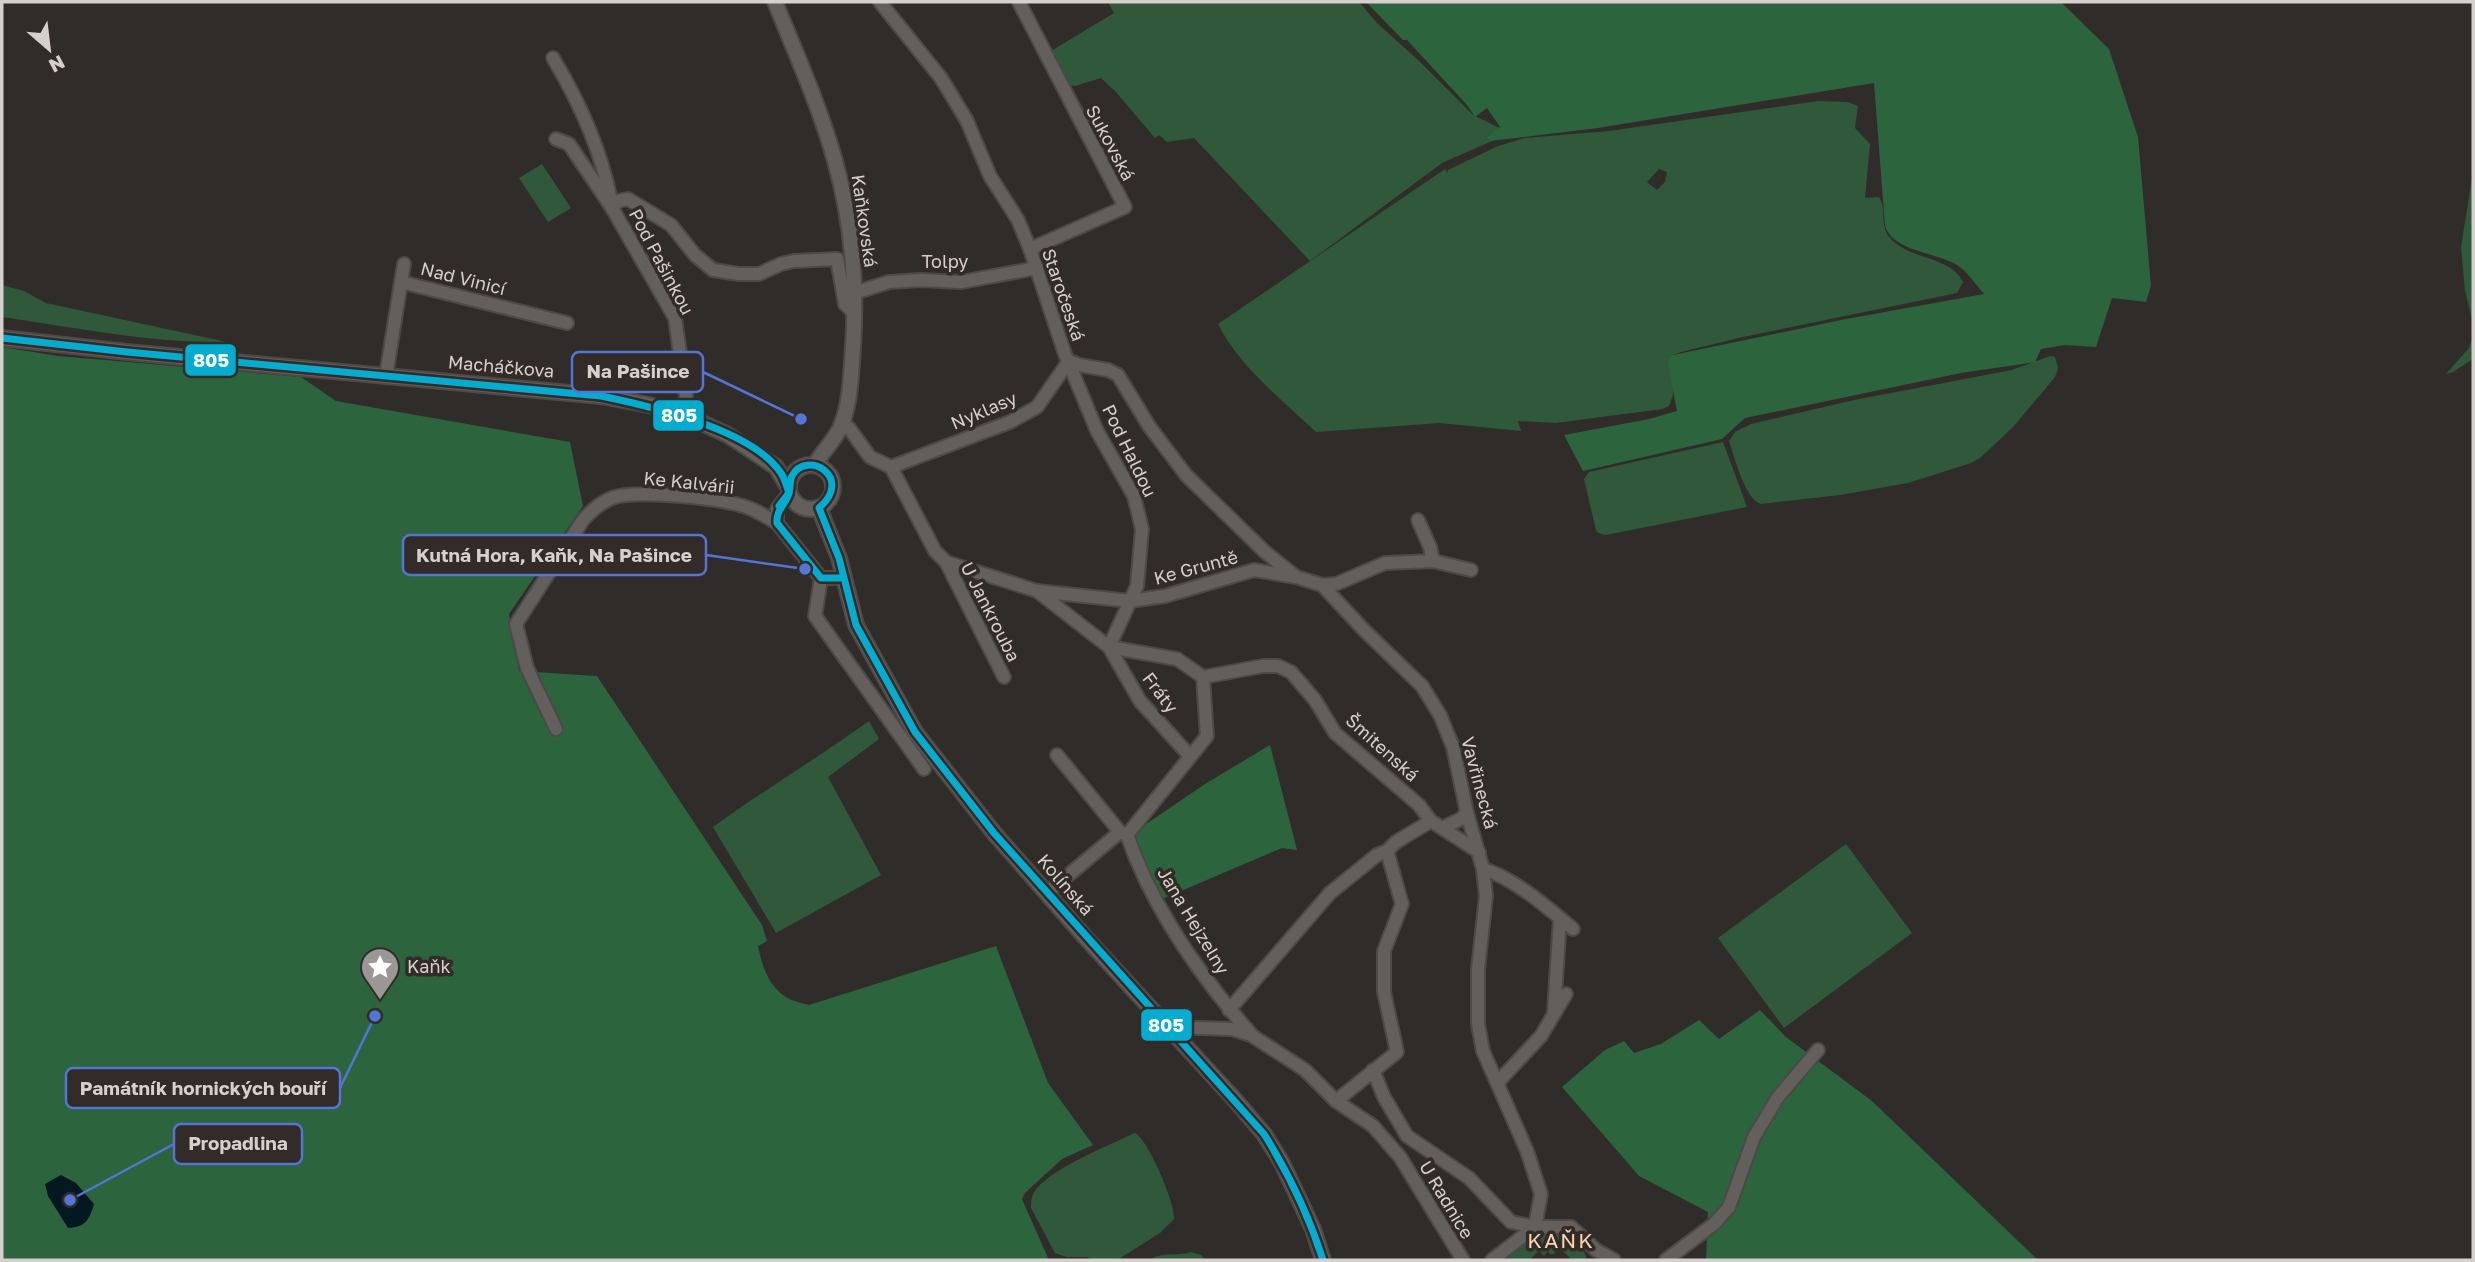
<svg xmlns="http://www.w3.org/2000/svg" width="2475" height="1262" font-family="'Golos Text',sans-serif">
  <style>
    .green { fill: #30593b; fill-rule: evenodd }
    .forest { fill: #2c643d }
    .water { fill: #041821 }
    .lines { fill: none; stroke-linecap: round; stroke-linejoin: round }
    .minor-casing { stroke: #4d4947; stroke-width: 16 }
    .tertiary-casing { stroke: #4d4947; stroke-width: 18 }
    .minor { stroke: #625f5d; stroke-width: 12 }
    .tertiary { stroke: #625f5d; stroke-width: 14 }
    .bus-1-casing { stroke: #332b27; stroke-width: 12 }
    .bus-1 { stroke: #06acd0; stroke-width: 7 }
    .labels { text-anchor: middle; stroke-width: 7; stroke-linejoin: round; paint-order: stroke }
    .street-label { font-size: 18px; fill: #d5d0ce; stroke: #332b27 }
    .poi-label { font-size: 18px; fill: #d5d0ce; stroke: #332b27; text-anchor: start }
    .quarter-label { font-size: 21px; letter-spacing: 2px; fill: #f7d5b2; stroke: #332b27 }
    .leader { fill: none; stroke: #5475d5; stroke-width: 2.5 }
    .callout-dot { fill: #5475d5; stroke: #332b27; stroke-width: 2.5 }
    .callout { fill: #332b27; stroke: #5475d5; stroke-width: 2.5 }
    .callout-label { font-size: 19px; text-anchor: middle; font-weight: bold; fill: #d5d0ce }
    .line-badge { stroke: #332b27; stroke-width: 2.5 }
    .badge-label { font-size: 19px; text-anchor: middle; font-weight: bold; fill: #fff }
  </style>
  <rect width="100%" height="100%" fill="#302c2a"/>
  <g class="green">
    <path d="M1108 2H1359L1377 23 1418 60 1473 115 1510 133 1442 163 1310 261 1194 138 1167 142 1159 135 1155 138 1116 92 1101 78 1075 86 1068 85 1051 51 1114 13Z"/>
    <path d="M1819 101 1848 102 1858 106 1855 128 1870 144 1865 198 1879 197C1888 211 1878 225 1891 239 1910 260 1951 256 1963 282L1957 293 1743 337 1681 352 1673 355V395L1669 406 1662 409 1556 423 1518 421 1521 431 1440 423 1316 432C1281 399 1240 367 1218 324L1445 169 1447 173 1448 170 1498 146 1525 138 1609 131ZM1659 169 1667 172 1665 182 1657 190 1647 182Z"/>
    <path d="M542 164 571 208 548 222 519 178Z"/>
    <path d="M2473 172V324L2465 291 2461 247Z"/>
    <path d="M2 285 24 291 46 303 227 342C149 343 78 328 2 317Z"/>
    <path d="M2473 335V359L2453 372 2446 374 2469 348Z"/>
    <path d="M2050 356 2055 357 2058 368 2055 377 2013 427 1980 458 1971 463 1908 483 1840 495 1761 504C1744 498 1735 458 1729 441L1735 432 1751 424 1854 400 2012 370Z"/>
    <path d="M1723 442 1747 507 1606 535 1598 533 1596 530 1584 479 1589 472Z"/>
    <path d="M869 721 879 739 828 777 881 875 776 933 713 827C764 790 818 758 869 721Z"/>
    <path d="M1846 844 1912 933 1784 1028 1718 938Z"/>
    <path d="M1135 1133C1148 1139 1176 1205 1174 1219L1160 1233 1117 1260H1092L1087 1257H1066L1055 1253 1031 1208C1031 1200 1032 1193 1038 1187 1056 1167 1109 1145 1135 1133Z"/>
    <path d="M1547 1230 1571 1232 1582 1245 1587 1260H1567L1570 1258 1559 1247 1554 1254H1550L1548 1251 1544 1256 1539 1251 1529 1260H1499Z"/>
    <path d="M1191 1252 1201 1255 1205 1260H1149C1163 1251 1176 1257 1191 1252Z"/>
  </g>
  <g class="forest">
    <path d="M1366 2H2061L2109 49 2138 137 2151 286 2146 302 2112 298 2096 347 2065 345 2041 349 2035 362 1961 373 1745 418 1722 439 1583 471 1564 435 1649 419 1677 411 1668 364 1669 358 1673 355 1846 319 1984 294C1976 285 1967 271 1957 265 1936 252 1894 252 1885 226L1874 83 1598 128 1490 141 1487 137 1500 127 1487 108 1475 117 1468 106 1407 40H1403Z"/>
    <path d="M2 347 58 356 301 377 336 401 570 442 583 506 509 614 519 671 597 676 762 925 767 941 758 946C762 965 768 986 786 997 792 1001 802 1003 809 1005L996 946 1048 1083 1093 1145 1062 1159 1025 1193 1022 1199 1049 1260H2Z"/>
    <path d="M1270 745 1297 850 1282 848 1155 902 1130 835 1205 784Z"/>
    <path d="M1760 1010 1786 1037 1872 1101 2038 1260H1706L1708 1212 1639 1176 1562 1087 1605 1050 1624 1041 1634 1053 1661 1044 1699 1020 1719 1039Z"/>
  </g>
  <path class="water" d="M61 1175 76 1183 94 1204C89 1220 86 1227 68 1228L48 1196 45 1184Z"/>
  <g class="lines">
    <defs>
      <g id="minor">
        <path d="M880 2 941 78 967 121 990 176 1018 220 1030 249 1065 354 1097 431 1134 496 1142 529 1137 586 1109 647"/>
        <path d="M1019 2 1125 207 1030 249"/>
        <path d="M553 58C580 103 601 149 611 201"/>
        <path d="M556 139 569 144 612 208 675 318 689 417"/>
        <path d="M612 208 618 201 628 199 671 225 695 255 713 270 739 274H759L781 264 794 261 837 259 845 304 855 314"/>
        <path d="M401 282 404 264"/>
        <path d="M854 293 889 282 920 280 961 282 1037 268"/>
        <path d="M1069 361 1079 365 1108 370 1118 375 1149 426 1186 475 1265 552 1295 576"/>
        <path d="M386 376 401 282 567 323"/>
        <path d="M842 425 849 428 870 457 891 467 935 551 946 562 1037 591 1130 601 1165 596 1254 570 1296 577 1322 585 1336 584 1385 563 1433 561 1471 570"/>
        <path d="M891 467 1010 422 1037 407 1069 361"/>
        <path d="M789 493 777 509V523L821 578H844"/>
        <path d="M1418 520 1430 547 1433 561"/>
        <path d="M946 562 1004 677"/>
        <path d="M821 578 815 616 924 769"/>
        <path d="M1322 585 1365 631 1422 686 1440 715 1453 747 1467 813 1483 869 1486 896 1478 969V1024L1483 1051 1527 1151 1541 1194 1535 1227 1511 1222 1469 1178 1407 1136 1384 1097 1373 1070"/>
        <path d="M1037 591 1109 647 1140 701 1189 755"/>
        <path d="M1109 647 1177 659 1203 677 1263 666H1278L1291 672 1315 700 1335 733 1419 805 1431 821 1479 852"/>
        <path d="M556 729 527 668 516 624 583 520C593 509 604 499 619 496 645 491 717 498 743 506 755 509 766 517 777 523"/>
        <path d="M1057 755 1120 832"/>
        <path d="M1442 828 1461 819 1467 813"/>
        <path d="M1127 835C1153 909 1200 976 1251 1034"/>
        <path d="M1127 835 1207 736 1203 677"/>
        <path d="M1483 869C1514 878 1548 908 1573 929"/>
        <path d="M1047 893 1120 832 1127 835"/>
        <path d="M1229 1010 1330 893 1377 855 1387 851 1396 842 1431 821"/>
        <path d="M1554 1012 1560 918"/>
        <path d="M1169 1027 1232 1029 1251 1035 1305 1070 1336 1101 1373 1126 1400 1157 1463 1260"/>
        <path d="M1498 1082 1541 1036 1566 994"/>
        <path d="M1336 1101 1397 1052 1384 992V951L1402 904 1387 851"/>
        <path d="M1492 1260 1535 1227H1571L1596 1250 1614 1260"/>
        <path d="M1666 1260 1714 1224 1729 1207 1754 1137 1778 1097 1818 1050"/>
      </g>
      <g id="tertiary">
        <path d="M775 2C796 54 820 107 835 161 852 221 857 285 853 347 851 372 851 402 841 426 835 441 822 451 815 465"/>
        <path d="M2 338 127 352 601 396 649 405 689 417 728 435 776 467 788 487"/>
        <circle cx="811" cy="487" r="22"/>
        <path d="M819 508 839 558 856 625 915 732 994 833 1085 937 1235 1100 1264 1134 1282 1163 1313 1229 1323 1260"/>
      </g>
    </defs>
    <use href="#minor" class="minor-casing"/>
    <use href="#tertiary" class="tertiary-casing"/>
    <use href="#minor" class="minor"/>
    <use href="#tertiary" class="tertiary"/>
    <defs>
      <g id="bus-1">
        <path d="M2 338 127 352 601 396C650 406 752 429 781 473 785 479 787 487 789 493L779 506"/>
        <path d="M844 578H821L777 523C776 509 786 505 789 493 791 488 789 482 792 476 806 449 855 477 819 508L839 558 856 625 915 732 994 833 1264 1134C1289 1174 1309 1216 1323 1260"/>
      </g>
    </defs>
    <use href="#bus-1" class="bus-1-casing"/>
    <use href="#bus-1" class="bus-1"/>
  </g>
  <defs>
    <symbol id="sight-pin" viewBox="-11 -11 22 30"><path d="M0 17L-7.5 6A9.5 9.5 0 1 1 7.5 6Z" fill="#9b9795" stroke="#332b27"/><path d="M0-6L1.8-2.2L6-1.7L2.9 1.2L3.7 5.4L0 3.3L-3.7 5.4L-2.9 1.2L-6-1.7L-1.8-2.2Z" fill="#fff"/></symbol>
  </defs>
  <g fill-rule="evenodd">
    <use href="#sight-pin" x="358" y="945" width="44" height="60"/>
  </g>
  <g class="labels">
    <g class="street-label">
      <text transform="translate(1110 143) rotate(62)" y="6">Sukovská</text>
      <text transform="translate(864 221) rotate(82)" y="6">Kaňkovská</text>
      <text transform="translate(661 262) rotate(62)" y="6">Pod Pašinkou</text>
      <text x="945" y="268">Tolpy</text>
      <text transform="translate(463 279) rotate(14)" y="6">Nad Vinicí</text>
      <text transform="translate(1063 295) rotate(71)" y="6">Staročeská</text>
      <text transform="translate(501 367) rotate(5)" y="6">Macháčkova</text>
      <text transform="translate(984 411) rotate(-23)" y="6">Nyklasy</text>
      <text transform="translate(1129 451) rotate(64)" y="6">Pod Haldou</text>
      <text transform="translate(689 483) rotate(6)" y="6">Ke Kalvárii</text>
      <text transform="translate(1196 568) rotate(-15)" y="6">Ke Gruntě</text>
      <text transform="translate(990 612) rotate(63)" y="6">U Jankrouba</text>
      <text transform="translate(1160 693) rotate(53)" y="6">Fráty</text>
      <text transform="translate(1382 748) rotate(42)" y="6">Šmitenská</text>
      <text transform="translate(1479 783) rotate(75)" y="6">Vavřinecká</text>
      <text transform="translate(1065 885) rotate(49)" y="6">Kolínská</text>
      <text transform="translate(1193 921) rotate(59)" y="6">Jana Hejzelny</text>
      <text transform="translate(1446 1200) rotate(59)" y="6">U Radnice</text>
    </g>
    <g class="poi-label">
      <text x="407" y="973">Kaňk</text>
    </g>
    <g class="quarter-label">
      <text x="1561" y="1248">KAŇK</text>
    </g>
  </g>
  <path class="leader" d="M801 419L703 372M805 569L706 555M375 1016L340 1088M70 1200L174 1144"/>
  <g class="callout-dot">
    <circle cx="801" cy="419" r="7"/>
    <circle cx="805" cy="569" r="7"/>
    <circle cx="375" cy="1016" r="7"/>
    <circle cx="70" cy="1200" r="7"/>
  </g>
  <g class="callout">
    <rect x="572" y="352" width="131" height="40" rx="7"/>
    <rect x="403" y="535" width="303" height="40" rx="7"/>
    <rect x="66" y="1068" width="274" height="40" rx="7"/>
    <rect x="174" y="1124" width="128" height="40" rx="7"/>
  </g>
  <g class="callout-label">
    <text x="638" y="378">Na Pašince</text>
    <text x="554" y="562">Kutná Hora, Kaňk, Na Pašince</text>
    <text x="203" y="1095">Památník hornických bouří</text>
    <text x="238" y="1150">Propadlina</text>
  </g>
  <g class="line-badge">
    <rect x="184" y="343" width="53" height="34" rx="7" fill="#06acd0"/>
    <rect x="652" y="399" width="53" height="33" rx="7" fill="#06acd0"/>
    <rect x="1140" y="1008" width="53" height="34" rx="7" fill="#06acd0"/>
  </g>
  <g class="badge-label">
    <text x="211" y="367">805</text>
    <text x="679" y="422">805</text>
    <text x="1166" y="1032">805</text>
  </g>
  <rect width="2475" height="1262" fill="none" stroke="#d5d0ce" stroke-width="7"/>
  <g transform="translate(49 49) rotate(152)" stroke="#332b27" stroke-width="5" paint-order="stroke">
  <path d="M0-5L12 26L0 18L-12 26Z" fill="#d5d0ce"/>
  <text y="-10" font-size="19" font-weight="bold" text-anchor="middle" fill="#d5d0ce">N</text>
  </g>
</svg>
